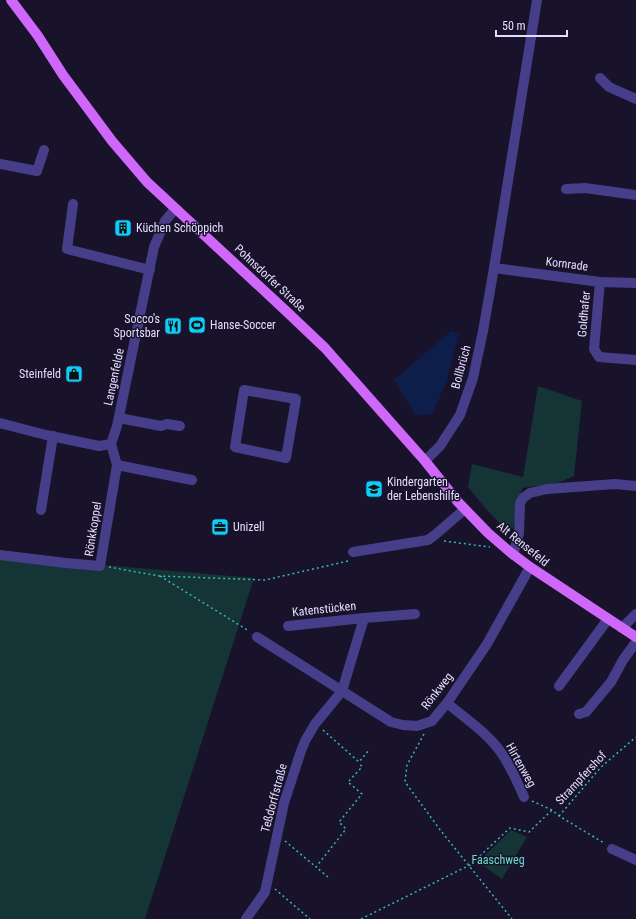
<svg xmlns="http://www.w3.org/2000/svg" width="636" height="919" font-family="'Roboto Condensed',sans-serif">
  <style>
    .green { fill: #153435 }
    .water { fill: #0d1e4a }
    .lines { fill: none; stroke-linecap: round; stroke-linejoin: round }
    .path { stroke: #34b8bb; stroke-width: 1.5; stroke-dasharray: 2 3; stroke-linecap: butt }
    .minor { stroke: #473e89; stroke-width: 10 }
    .major { stroke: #d067fb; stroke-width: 10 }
    .labels { text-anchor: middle; stroke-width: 3; stroke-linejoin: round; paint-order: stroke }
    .poi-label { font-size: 12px; fill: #e4ddfe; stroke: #18122b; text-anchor: start }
    .street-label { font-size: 12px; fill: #e4ddfe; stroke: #18122b }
    .park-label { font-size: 12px; fill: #69decb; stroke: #18122b }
  </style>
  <rect width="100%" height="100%" fill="#18122b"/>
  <g class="green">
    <path d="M538 386 582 401 574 476 558 483 522 488 513 528 506 530 486 509 468 487 472 464 523 477Z"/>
    <path d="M0 556 254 578 145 919H0Z"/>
    <path d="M511 830 527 837 502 879 478 862Z"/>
  </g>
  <path class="water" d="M451 331 459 334 446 383 432 414 416 416 394 380Z"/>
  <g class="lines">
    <g class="path">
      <path d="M444 541 490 547"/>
      <path d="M109 567 159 576 265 580 348 561"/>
      <path d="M160 576 249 631"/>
      <path d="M323 730 359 762 369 750"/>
      <path d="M424 734 407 765 405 782 441 831 512 919"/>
      <path d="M532 801 552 810 559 816 604 843"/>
      <path d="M559 816 601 767 636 737"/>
      <path d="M285 841 316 867"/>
      <path d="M328 877 316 867 346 829 339 822 362 794 348 782 362 767 359 762"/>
      <path d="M275 889 310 919"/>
      <path d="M361 919 470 865 510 828 529 832 552 810"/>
    </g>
    <g class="minor">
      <path d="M600 78 609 87 636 99"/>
      <path d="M0 164 37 171 44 150"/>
      <path d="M566 189 585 188 636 195"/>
      <path d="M73 204 67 249 150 270"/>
      <path d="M494 268 600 282 636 283"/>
      <path d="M600 282 594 349 599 357 636 360"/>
      <path d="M244 390 296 399 286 458 235 447Z"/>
      <path d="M119 418 161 426 167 424 180 426"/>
      <path d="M0 423 46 435 99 446 111 444 117 426 154 247 165 221 175 209"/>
      <path d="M425 461 440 446 460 415 473 378 483 331 494 268 537 0"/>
      <path d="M117 465 192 480"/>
      <path d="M41 510 53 436"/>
      <path d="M353 552 428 540 436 534 465 509"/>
      <path d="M0 555 66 563 100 566 117 465 111 444"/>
      <path d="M513 555 519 533 520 503 523 498 530 493 547 489 615 484 636 486"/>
      <path d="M288 626 364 618"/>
      <path d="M622 628 636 614"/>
      <path d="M257 637 391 722 403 725 417 726 432 721 447 703 487 644 530 567"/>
      <path d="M559 686 608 619"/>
      <path d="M447 703C465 718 486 732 500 751 510 765 517 781 524 797"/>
      <path d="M579 714 586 712 611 682 623 660 636 642"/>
      <path d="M612 849 636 860"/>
      <path d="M246 919 265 892 284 803 301 751 305 741 315 724 342 691 364 618 415 614"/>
    </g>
    <path class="major" d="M11 0 38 36 63 75 112 141 147 182 286 311 325 348 425 461 458 502 488 533 510 552 530 567 636 637"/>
  </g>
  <defs>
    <symbol id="building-square" viewBox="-11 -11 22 22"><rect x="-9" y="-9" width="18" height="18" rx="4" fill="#0ecef9" stroke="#18122b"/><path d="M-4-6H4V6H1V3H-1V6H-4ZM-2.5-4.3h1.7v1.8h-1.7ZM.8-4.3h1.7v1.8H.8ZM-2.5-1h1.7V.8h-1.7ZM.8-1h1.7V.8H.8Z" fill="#111"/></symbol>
    <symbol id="stadium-square" viewBox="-11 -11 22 22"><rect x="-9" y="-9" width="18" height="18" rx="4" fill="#0ecef9" stroke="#18122b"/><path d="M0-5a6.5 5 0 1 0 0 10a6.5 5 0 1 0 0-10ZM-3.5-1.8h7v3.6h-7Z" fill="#111"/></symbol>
    <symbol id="restaurant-square" viewBox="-11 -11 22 22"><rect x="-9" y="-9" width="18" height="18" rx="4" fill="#0ecef9" stroke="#18122b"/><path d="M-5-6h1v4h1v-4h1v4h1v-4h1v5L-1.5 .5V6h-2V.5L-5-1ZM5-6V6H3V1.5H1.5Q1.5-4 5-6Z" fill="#111"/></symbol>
    <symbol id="shop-square" viewBox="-11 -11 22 22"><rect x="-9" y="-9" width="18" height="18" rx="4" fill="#0ecef9" stroke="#18122b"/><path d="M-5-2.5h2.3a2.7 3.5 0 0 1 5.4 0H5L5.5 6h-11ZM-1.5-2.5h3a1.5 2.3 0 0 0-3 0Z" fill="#111"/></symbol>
    <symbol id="school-square" viewBox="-11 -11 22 22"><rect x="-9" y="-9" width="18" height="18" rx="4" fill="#0ecef9" stroke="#18122b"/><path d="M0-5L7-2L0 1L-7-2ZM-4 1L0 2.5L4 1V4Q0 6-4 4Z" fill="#111"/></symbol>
    <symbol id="office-square" viewBox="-11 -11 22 22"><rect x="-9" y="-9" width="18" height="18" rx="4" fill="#0ecef9" stroke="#18122b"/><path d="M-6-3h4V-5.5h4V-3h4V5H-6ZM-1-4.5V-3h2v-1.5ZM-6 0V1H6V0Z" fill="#111"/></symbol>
  </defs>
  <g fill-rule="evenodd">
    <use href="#building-square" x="113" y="218" width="20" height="20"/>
    <use href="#stadium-square" x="187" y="315" width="20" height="20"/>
    <use href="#restaurant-square" x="163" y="316" width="20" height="20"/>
    <use href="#shop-square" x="64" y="364" width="20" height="20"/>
    <use href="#school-square" x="364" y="479" width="20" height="20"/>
    <use href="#office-square" x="210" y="517" width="20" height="20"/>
  </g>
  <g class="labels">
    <g class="poi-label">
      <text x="136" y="232">Küchen Schöppich</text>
      <text x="160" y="323" text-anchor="end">Socco's<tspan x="160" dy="14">Sportsbar</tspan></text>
      <text x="210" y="329">Hanse-Soccer</text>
      <text x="61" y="378" text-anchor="end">Steinfeld</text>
      <text x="387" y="486">Kindergarten<tspan x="387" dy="14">der Lebenshilfe</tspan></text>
      <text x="233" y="531">Unizell</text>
    </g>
    <g class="street-label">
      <text transform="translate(567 264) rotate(7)" y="4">Kornrade</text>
      <text transform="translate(270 278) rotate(43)" y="4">Pohnsdorfer Straße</text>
      <text transform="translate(584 314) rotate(-85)" y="4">Goldhafer</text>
      <text transform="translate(461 367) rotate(-75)" y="4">Bollbrüch</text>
      <text transform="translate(114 377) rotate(-78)" y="4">Langenfelde</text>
      <text transform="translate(93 529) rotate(-81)" y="4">Rönkkoppel</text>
      <text transform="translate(523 544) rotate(39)" y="4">Alt Rensefeld</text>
      <text transform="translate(324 609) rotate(-6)" y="4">Katenstücken</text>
      <text transform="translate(437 691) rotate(-52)" y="4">Rönkweg</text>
      <text transform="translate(521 765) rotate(61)" y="4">Hirtenweg</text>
      <text transform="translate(581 778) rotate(-47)" y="4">Strampfershof</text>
      <text transform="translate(274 798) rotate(-75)" y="4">Teßdorffstraße</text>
    </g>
    <g class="park-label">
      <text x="498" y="864">Faaschweg</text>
    </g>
  </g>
  <path d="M496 30v6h71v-6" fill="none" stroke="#e4ddfe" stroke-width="2"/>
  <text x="502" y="30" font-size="12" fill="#e4ddfe" stroke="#18122b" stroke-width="3" paint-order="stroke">50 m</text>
</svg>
